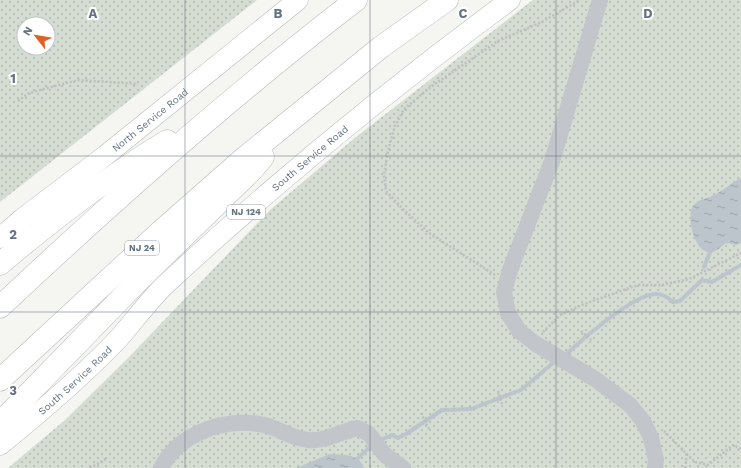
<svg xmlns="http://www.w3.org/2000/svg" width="741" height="468" font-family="'Work Sans',sans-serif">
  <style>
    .grass { fill: url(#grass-dots); fill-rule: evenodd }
    .water { fill: url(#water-ripples) }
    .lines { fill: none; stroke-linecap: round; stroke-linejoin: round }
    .stream { stroke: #bbc5cb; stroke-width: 4 }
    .major-casing { stroke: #b5b9bd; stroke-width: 21 }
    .highway-casing { stroke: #b5b8bb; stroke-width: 23 }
    .path { stroke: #bcbec0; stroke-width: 2.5; stroke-dasharray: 2 2; stroke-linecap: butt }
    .minor { stroke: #c2c5c9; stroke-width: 16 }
    .major { stroke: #fff; stroke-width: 20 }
    .highway { stroke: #fff; stroke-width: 22 }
    .grid { fill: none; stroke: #647282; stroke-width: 1; stroke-opacity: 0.55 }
    .labels { text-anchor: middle; stroke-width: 4; stroke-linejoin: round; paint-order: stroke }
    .shield { fill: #fff; stroke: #929ca8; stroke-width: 1 }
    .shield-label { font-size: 9px; font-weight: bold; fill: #647282 }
    .street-label { font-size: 10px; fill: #647282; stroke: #fff }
    .grid-label { font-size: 13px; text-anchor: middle; font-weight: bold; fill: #647282; stroke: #fff; stroke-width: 4; stroke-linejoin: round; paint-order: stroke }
  </style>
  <defs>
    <pattern id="grass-dots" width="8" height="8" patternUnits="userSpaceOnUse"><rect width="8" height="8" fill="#d5dcd2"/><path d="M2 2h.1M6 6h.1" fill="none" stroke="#b0b7b0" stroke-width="1.8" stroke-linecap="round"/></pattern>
    <pattern id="water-ripples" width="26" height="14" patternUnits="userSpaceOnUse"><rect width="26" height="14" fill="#bbc5cb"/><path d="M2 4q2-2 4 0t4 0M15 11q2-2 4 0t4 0" fill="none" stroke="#9ca4aa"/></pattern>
  </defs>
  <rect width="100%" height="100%" fill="#f5f5f1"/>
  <g class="grass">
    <path d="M0 0H257L0 202ZM24 24H48V48H24Z"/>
    <path d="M533 0H741V468H8L64 421 128 358 270 210 356 137Z"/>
  </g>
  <g class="water">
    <path d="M741 178V243L737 245 726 243C722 246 717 251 713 252 696 258 685 217 693 206 698 199 706 199 712 196 723 191 731 183 741 178Z"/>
    <path d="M330 454C343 455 359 453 364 468H296Z"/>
  </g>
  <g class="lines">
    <g class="stream">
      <path d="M704 267 711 250"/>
      <path d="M564 356C581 340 634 294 656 294 662 294 669 298 673 302L680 301 702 280 712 282 741 265"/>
      <path d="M378 441 392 435 398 438 406 434 442 410 471 409 521 390 553 363"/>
      <path d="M352 468 357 459 372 445"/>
    </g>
    <defs>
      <g id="major">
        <path id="s1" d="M0 238 23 218 106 155 298 0"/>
        <path id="s2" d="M0 445C42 411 82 377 119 338 135 320 149 300 166 284 275 183 391 88 510 0"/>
      </g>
      <g id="highway">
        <path d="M0 264C53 219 108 177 167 141"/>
        <path d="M0 307C114 200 232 95 356 0"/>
        <path d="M0 380 160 232 243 159 381 47 447 0"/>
        <path d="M0 423 137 282 253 169 263 157"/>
      </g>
    </defs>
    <use href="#major" class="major-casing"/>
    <use href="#highway" class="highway-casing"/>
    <g class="path">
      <path d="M18 101 29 93 78 80 138 84"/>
      <path d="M495 275 429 233 403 209 386 191 384 175 388 151 395 126 404 109 432 86 498 41 542 22 580 0"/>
      <path d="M581 331 591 340"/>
      <path d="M543 332 560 315 584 304 638 285H662L689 279 741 253"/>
      <path d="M498 391 502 404"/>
      <path d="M421 413 429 429"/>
      <path d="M664 431 695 462 708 465 733 445 741 449"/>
      <path d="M90 468 106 459"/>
      <path d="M685 468 687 454"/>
    </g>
    <g class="minor">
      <path d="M600 0 552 161 510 270 504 292 508 313 519 331 536 344 595 379 630 405 643 421 651 438 656 460 655 468"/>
      <path d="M161 468C180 432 226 417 264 425 279 428 292 439 308 440 325 442 341 431 358 428L369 434 385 455 403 468"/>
    </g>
    <use href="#major" class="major"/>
    <use href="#highway" class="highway"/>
  </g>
  <path class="grid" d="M185 0V468M370 0V468M556 0V468M0 156H741M0 312H741"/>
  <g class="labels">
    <g class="shield">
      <rect x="227" y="205" width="38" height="14" rx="3"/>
      <rect x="125" y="241" width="34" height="14" rx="3"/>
    </g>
    <g class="shield-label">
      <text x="246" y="215">NJ 124</text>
      <text x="142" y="251">NJ 24</text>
    </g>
    <g class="street-label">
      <text dy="4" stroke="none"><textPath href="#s1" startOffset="191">North Service Road</textPath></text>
      <text dy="4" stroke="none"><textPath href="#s2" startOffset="423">South Service Road</textPath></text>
      <text dy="4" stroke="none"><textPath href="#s2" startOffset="99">South Service Road</textPath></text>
    </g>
  </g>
  <g class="grid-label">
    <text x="93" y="18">A</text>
    <text x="278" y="18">B</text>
    <text x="463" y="18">C</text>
    <text x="648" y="18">D</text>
    <text x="13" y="83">1</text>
    <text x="13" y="239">2</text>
    <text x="13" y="395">3</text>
  </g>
  <g transform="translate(36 36) rotate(301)"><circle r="19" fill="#ffffff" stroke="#c1c7cd"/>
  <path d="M0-3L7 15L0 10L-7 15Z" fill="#e15e25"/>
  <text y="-6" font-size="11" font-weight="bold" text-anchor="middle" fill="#647282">N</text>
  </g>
</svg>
